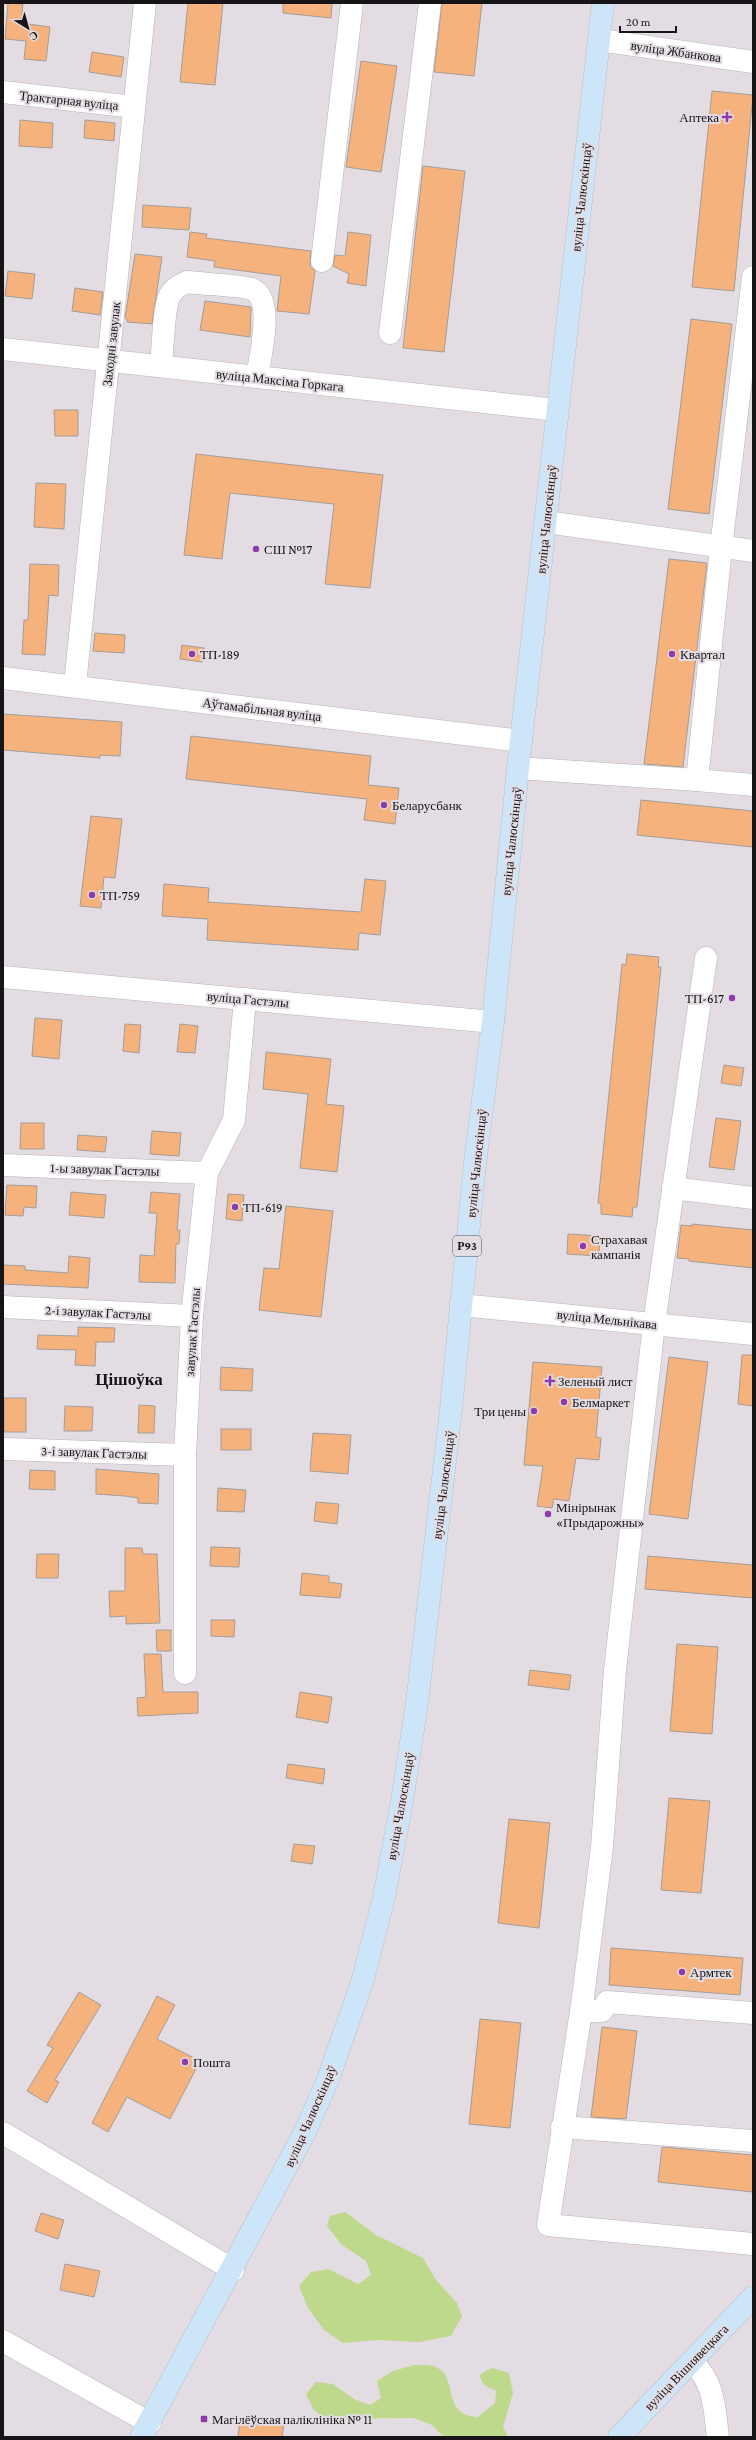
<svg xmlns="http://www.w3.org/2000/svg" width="756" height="2440" font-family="'Crimson Pro',serif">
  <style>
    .green { fill: #bed98c }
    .building { fill: #f6b27c; stroke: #a39d98 }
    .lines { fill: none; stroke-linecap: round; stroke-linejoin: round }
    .minor-casing { stroke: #b8b2b8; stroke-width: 23 }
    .major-casing { stroke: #bebdbe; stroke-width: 23 }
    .minor { stroke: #fff; stroke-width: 22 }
    .major { stroke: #cde5f8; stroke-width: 22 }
    .poi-dot { fill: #8f3baa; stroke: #e3dde3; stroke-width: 1.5 }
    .labels { text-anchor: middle; stroke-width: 4; stroke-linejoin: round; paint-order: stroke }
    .shield { fill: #e3dde3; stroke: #545054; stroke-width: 1 }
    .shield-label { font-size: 12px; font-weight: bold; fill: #161416 }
    .street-label { font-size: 13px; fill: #161416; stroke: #e3dde3 }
    .poi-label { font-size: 13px; fill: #161416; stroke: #e3dde3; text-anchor: start }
    .district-label { font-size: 17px; font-weight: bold; fill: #161416; stroke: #e3dde3 }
  </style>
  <rect width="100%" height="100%" fill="#e3dde3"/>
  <g class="green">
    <path d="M345 2212 376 2235 423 2258 436 2280 457 2303 462 2316 451 2336 419 2342 377 2340 343 2343 324 2330 308 2308 299 2286 311 2272 328 2269 358 2284 371 2275 366 2261 342 2245 327 2226 330 2216Z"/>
    <path d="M414 2365C420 2365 427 2364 433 2366 461 2374 439 2416 478 2417L495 2403 496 2391 484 2385 479 2375 492 2368 509 2373 513 2393 503 2427 508 2437H444L432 2425 413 2418 326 2419 314 2410 306 2394 316 2382 333 2384 354 2399 370 2405 381 2398 377 2381 393 2371Z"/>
  </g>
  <g class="building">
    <path d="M8 3 23 4 21 23 50 27 46 61 24 59 26 41 5 39Z"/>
    <path d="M188 3H223L215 85 180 82Z"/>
    <path d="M283 3H332L331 18 283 13Z"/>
    <path d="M442 3H482L474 76 434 72Z"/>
    <path d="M92 52 124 57 121 77 89 72Z"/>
    <path d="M361 61 397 66 381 172 346 167Z"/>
    <path d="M712 91 753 95 734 291 692 287Z"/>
    <path d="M20 120 53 123 52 148 19 146Z"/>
    <path d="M85 120 115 123 114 141 84 138Z"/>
    <path d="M423 166 465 171 444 352 403 348Z"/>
    <path d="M143 205 191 208 189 230 142 227Z"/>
    <path d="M190 232 207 234 206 238 311 251 310 266 315 271 309 314 277 311 281 276 214 267 215 261 187 257Z"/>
    <path d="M348 232 371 235 366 286 347 283 349 274 333 266 335 255 345 256Z"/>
    <path d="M135 254 162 257 152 324 127 322V319L125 318Z"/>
    <path d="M8 271 35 274 32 299 5 296Z"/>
    <path d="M75 288 103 292 100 315 72 311Z"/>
    <path d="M205 301 251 307 250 337 200 330Z"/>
    <path d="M691 319 732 324 709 514 668 509Z"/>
    <path d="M54 410H78V436H55Z"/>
    <path d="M196 454 383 475 370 588 325 584 334 504 230 493 222 559 184 555Z"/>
    <path d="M36 483 66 484 64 529 34 527Z"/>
    <path d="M669 559 707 563 683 767 644 764Z"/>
    <path d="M30 564 59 565 58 596 49 595 45 655 22 654 24 620H28Z"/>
    <path d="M95 633 125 635 124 653 93 651Z"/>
    <path d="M182 645 204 648 202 662 180 659Z"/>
    <path d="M3 714 122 722 120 756 100 755V758L3 750Z"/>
    <path d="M191 736 371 756 368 785 399 788 395 824 364 820 367 799 186 779Z"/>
    <path d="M641 800 753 811V847L637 835Z"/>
    <path d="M91 816 122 819 115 878 104 877 101 908 80 906Z"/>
    <path d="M365 879 386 881 380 935 359 933 358 950 207 940 208 919 162 916 164 884 209 888 208 902 361 912Z"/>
    <path d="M627 954 659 957 658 967H661L637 1207H633L632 1217 601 1214V1204L598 1203 622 964 626 965Z"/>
    <path d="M35 1018 62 1020 59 1059 32 1056Z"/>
    <path d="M125 1024 141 1025 139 1053 123 1051Z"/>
    <path d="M180 1024 198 1026 195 1053 177 1052Z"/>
    <path d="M266 1052 331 1059 326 1104 344 1106 337 1172 300 1168 308 1094 263 1089Z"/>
    <path d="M724 1065 744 1068 741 1086 721 1083Z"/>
    <path d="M716 1118 741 1121 734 1170 709 1167Z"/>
    <path d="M21 1123H44V1149H20Z"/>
    <path d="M152 1131 181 1133 179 1156 150 1154Z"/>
    <path d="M78 1135 107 1137 105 1152 77 1150Z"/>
    <path d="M7 1185 37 1186 36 1208 24 1207 23 1216 5 1215Z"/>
    <path d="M71 1192 106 1195 104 1218 69 1215Z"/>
    <path d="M151 1192 180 1194 177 1230H180L179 1244H176L175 1283 139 1282 140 1255 154 1256 157 1213H149Z"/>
    <path d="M228 1194 244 1195 242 1221 226 1219Z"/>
    <path d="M286 1206 333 1211 321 1317 259 1310 264 1268 279 1269Z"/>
    <path d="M692 1224 753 1230V1268L689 1261V1259L677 1258 681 1225 692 1226Z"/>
    <path d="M568 1234 600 1236 599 1256 567 1254Z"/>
    <path d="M69 1256 90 1258 88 1288 3 1284V1265L25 1266V1270L68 1273Z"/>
    <path d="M78 1327 115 1328 114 1342H96L95 1366 75 1365 76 1350 37 1349 38 1335 78 1336Z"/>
    <path d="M742 1355H753V1406L738 1404Z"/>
    <path d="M669 1357 708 1362 688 1519 649 1514Z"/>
    <path d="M533 1362 602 1367 596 1437 601 1438 599 1460 576 1458 569 1501 554 1499 552 1508 537 1506 543 1466 524 1465Z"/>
    <path d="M221 1367 253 1369 252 1391 220 1390Z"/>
    <rect x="4" y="1398" width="22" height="34"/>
    <path d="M139 1405 155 1406 154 1433H138Z"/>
    <path d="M65 1406 93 1407 92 1431H64Z"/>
    <rect x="221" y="1429" width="30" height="21"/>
    <path d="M313 1433 351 1435 348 1474 310 1471Z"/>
    <path d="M96 1469 159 1474 158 1504 138 1503V1498L125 1496 96 1494Z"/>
    <path d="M30 1470 55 1471V1490L29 1489Z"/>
    <path d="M218 1488 246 1490 244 1512 217 1511Z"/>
    <path d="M316 1502 339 1504 337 1524 314 1521Z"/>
    <path d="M211 1547 240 1548 239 1567 210 1566Z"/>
    <path d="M125 1548H142L143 1554H157L160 1623 126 1624V1616L110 1617 109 1591H125Z"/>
    <path d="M37 1554H59L58 1578H36Z"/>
    <path d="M648 1556 753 1565V1598L645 1589Z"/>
    <path d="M302 1573 329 1576V1582L342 1584 340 1598 300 1595Z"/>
    <path d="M211 1620H235L234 1637 211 1636Z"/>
    <path d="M156 1630H171V1651H157Z"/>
    <path d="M677 1644 718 1647 712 1734 670 1731Z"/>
    <path d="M144 1654H161L163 1692H198V1713L138 1716 137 1698 146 1697Z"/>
    <path d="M530 1670 571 1675 569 1690 528 1685Z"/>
    <path d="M300 1692 332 1697 328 1723 296 1717Z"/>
    <path d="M288 1764 325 1769 323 1784 286 1778Z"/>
    <path d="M669 1798 710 1801 701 1893 661 1890Z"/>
    <path d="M509 1819 550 1823 539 1928 498 1923Z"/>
    <path d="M294 1844 315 1846 312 1864 291 1861Z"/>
    <path d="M611 1948 743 1958 740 1995 609 1985Z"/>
    <path d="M79 1992 101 2005 55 2080 59 2082 47 2103 27 2091 53 2048 47 2045Z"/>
    <path d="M157 1996 175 2005 157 2039 200 2061 170 2119 127 2097 108 2132 92 2123Z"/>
    <path d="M480 2019 521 2023 510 2128 469 2124Z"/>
    <path d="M602 2027 637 2031 626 2119 591 2117Z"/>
    <path d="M662 2147 753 2155V2192L658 2182Z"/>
    <path d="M41 2213 64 2220 58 2239 35 2231Z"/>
    <path d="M65 2264 100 2271 94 2297 60 2290Z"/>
    <path d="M240 2418 284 2423 282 2437H238Z"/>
  </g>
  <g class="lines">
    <defs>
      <g id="minor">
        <path d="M599 40 753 62"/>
        <path d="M3 92 134 107"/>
        <path d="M322 261 352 3"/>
        <path d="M390 333 430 3"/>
        <path d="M3 349 557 410"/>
        <path d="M161 366C163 349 163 308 170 295 174 288 180 285 187 282 201 284 241 285 252 289 275 299 260 357 257 377"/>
        <path d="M546 522 753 551"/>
        <path d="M3 678 521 741"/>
        <path d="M75 685 145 3"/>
        <path d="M518 768 697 780 721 548 753 277"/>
        <path d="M697 780 753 785"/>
        <path d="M706 958 654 1324 615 1670 602 1847 582 2005 548 2225 753 2244"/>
        <path d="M3 977 493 1022"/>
        <path d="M3 1165 207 1173"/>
        <path d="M673 1188 753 1198"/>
        <path d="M461 1305 753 1334"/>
        <path d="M3 1307 192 1316"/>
        <path d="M3 1449 185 1455"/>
        <path d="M185 1673V1455L192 1316 207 1173 234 1120 245 999"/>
        <path d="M581 2011H602L607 2002 753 2013"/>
        <path d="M562 2127 753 2141"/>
        <path d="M3 2133 233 2270"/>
        <path d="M3 2341 150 2423"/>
        <path d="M692 2361C715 2384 714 2406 718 2437"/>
      </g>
      <g id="major">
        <path d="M141 2437 305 2132 329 2077 363 1979 384 1897 402 1801 417 1703 451 1409 475 1163 493 1022 518 768 603 3"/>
        <path d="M619 2437 753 2297"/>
      </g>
    </defs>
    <use href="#minor" class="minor-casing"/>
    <use href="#major" class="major-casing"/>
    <use href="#minor" class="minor"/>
    <use href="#major" class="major"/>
  </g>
  <g class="poi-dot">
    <path d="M725 111h4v4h4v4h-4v4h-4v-4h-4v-4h4z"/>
    <circle cx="256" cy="549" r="4"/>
    <circle cx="192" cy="654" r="4"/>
    <circle cx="672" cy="654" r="4"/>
    <circle cx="384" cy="805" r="4"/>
    <circle cx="92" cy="895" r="4"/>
    <circle cx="732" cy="998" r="4"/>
    <circle cx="235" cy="1207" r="4"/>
    <circle cx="583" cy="1246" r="4"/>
    <path d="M548 1375h4v4h4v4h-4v4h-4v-4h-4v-4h4z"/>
    <circle cx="564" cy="1402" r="4"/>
    <circle cx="534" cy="1411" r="4"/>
    <circle cx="548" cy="1514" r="4"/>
    <circle cx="682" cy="1972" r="4"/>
    <circle cx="185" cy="2062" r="4"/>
    <rect x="200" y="2415" width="8" height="8" rx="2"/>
  </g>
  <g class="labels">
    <rect class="shield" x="453" y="1236" width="28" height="20" rx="3"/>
    <g class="shield-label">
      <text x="467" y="1250">Р93</text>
    </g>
    <g class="street-label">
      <text transform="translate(676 51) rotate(8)" y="5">вуліца Жбанкова</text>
      <text transform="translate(69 100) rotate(6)" y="5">Трактарная вуліца</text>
      <text transform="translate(581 197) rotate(-84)" y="5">вуліца Чалюскінцаў</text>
      <text transform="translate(111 344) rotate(-84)" y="5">Заходні завулак</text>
      <text transform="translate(280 380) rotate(6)" y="5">вуліца Максіма Горкага</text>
      <text transform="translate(546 519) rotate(-84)" y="5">вуліца Чалюскінцаў</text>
      <text transform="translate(262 709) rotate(7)" y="5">Аўтамабільная вуліца</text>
      <text transform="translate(511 841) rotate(-84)" y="5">вуліца Чалюскінцаў</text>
      <text transform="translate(248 999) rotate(5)" y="5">вуліца Гастэлы</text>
      <text transform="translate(476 1163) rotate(-84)" y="5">вуліца Чалюскінцаў</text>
      <text transform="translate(105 1169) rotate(2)" y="5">1-ы завулак Гастэлы</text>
      <text transform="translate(98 1312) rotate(3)" y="5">2-і завулак Гастэлы</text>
      <text transform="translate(607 1319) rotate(6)" y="5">вуліца Мельнікава</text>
      <text transform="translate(192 1332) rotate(-86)" y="5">завулак Гастэлы</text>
      <text transform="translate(94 1452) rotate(2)" y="5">3-і завулак Гастэлы</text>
      <text transform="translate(443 1485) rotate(-83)" y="5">вуліца Чалюскінцаў</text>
      <text transform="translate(400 1806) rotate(-80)" y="5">вуліца Чалюскінцаў</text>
      <text transform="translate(310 2116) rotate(-66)" y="5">вуліца Чалюскінцаў</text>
      <text transform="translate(686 2367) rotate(-46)" y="5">вуліца Вішнявецкага</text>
    </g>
    <g class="poi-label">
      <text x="719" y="122" text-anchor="end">Аптека</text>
      <text x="264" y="554">СШ №17</text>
      <text x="200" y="659">ТП-189</text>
      <text x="680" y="659">Квартал</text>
      <text x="392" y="810">Беларусбанк</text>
      <text x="100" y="900">ТП-759</text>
      <text x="724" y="1003" text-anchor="end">ТП-617</text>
      <text x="243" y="1212">ТП-619</text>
      <text x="591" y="1244">Страхавая<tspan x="591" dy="15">кампанія</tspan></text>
      <text x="558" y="1386">Зеленый лист</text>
      <text x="572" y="1407">Белмаркет</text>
      <text x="526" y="1416" text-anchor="end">Три цены</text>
      <text x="556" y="1512">Мінірынак<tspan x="556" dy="15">«Прыдарожны»</tspan></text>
      <text x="690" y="1977">Армтек</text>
      <text x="193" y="2067">Пошта</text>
      <text x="212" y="2424">Магілёўская паліклініка № 11</text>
    </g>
    <g class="district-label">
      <text x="129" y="1385">Цішоўка</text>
    </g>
  </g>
  <rect width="756" height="2440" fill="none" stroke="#161416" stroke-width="8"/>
  <g transform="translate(28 28) rotate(143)" stroke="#e3dde3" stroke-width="3" paint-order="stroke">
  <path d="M0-3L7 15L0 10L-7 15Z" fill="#161416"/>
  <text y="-6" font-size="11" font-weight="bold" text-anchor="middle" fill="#161416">С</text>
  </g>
  <path d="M620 26v6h56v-6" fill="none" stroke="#161416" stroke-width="2"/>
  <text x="626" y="26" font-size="12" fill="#161416" stroke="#e3dde3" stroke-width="3" paint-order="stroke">20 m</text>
</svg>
